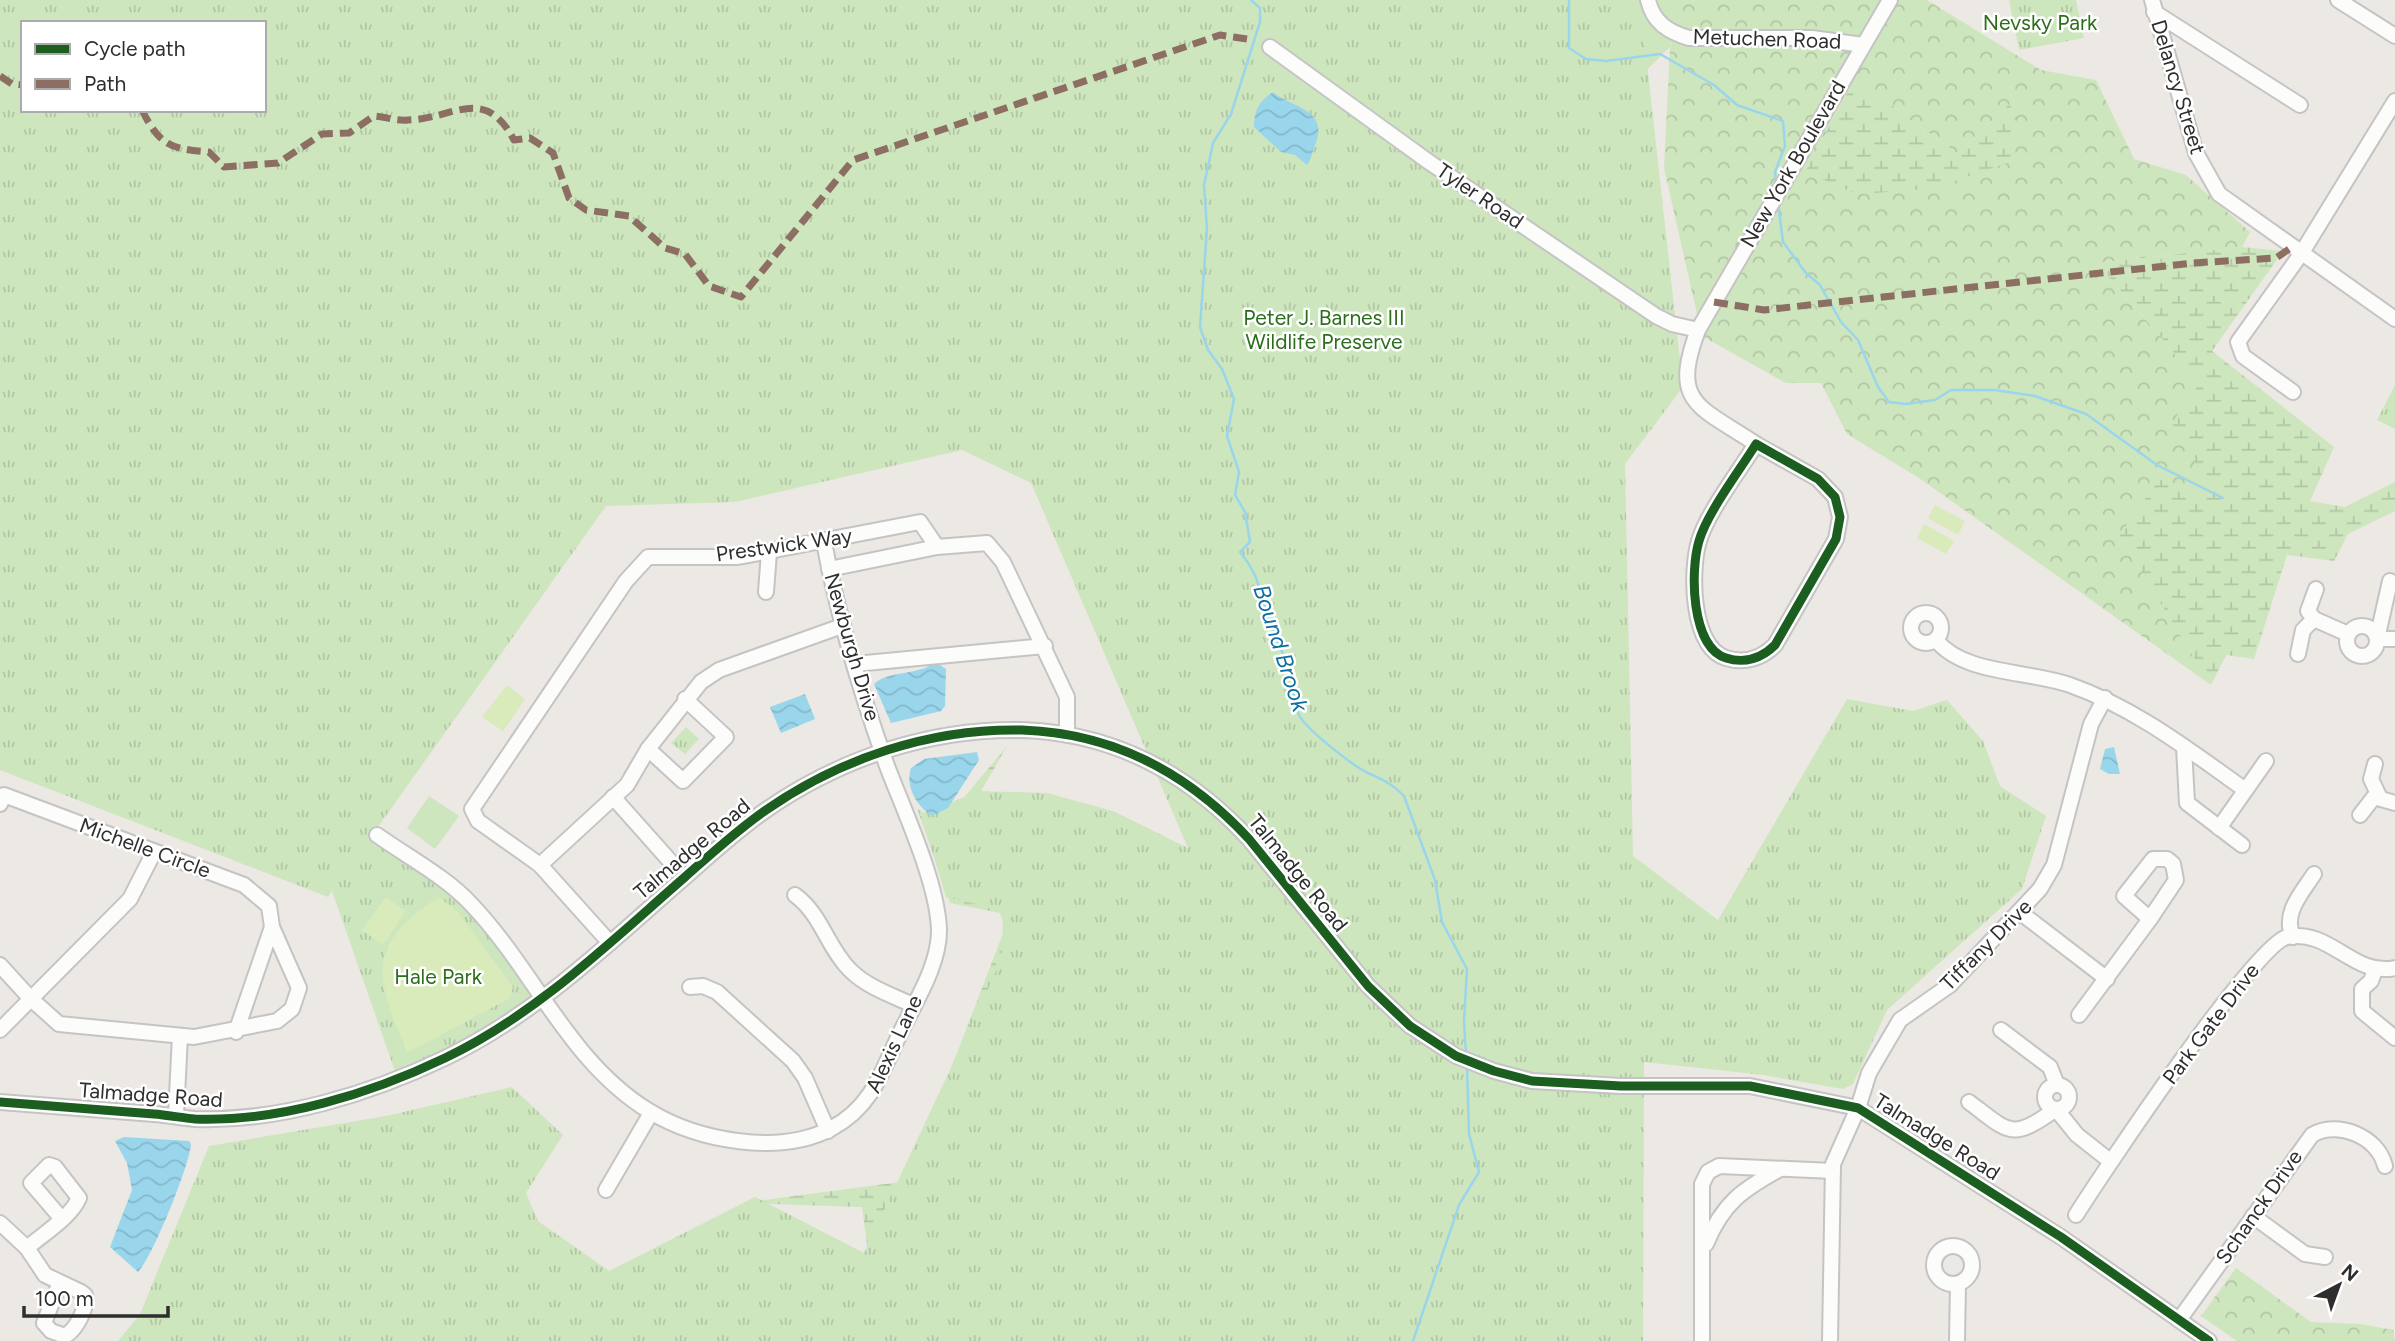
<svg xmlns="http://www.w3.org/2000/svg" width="2395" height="1341" font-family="Figtree,sans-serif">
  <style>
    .grass { fill: #cee6be }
    .forest { fill: url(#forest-crowns); fill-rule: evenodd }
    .wetland { fill: url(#wetland-marsh) }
    .park { fill: url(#park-tufts); fill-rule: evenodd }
    .pitch { fill: #d9eabb }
    .water { fill: url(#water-waves) }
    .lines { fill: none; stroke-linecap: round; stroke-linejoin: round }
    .stream { stroke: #99d6ec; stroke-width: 2.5 }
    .minor-casing { stroke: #c5c4c5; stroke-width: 18 }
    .minor { stroke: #fcfcfb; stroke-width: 14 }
    .quiet { stroke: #8d6e63; stroke-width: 7; stroke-dasharray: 14 7; stroke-linecap: butt }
    .cycleway-casing { stroke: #fff; stroke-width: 13 }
    .cycleway { stroke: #1b5e20; stroke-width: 9 }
    .labels { text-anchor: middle; stroke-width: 5; stroke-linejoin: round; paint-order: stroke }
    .park-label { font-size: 21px; fill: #2c6e1b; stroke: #fff }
    .street-label { font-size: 21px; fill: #2e2e2e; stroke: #fff }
    .water-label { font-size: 23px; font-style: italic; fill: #0d6fa3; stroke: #fff }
  </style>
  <defs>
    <pattern id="forest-crowns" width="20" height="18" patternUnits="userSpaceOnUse" patternTransform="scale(1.75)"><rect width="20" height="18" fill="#cee6be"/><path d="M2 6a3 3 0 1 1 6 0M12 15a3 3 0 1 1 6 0" fill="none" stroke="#b1c6a4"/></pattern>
    <pattern id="wetland-marsh" width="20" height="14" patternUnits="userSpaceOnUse" patternTransform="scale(1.75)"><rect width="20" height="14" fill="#cee6be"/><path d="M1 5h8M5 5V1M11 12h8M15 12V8" fill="none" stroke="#b1c6a4"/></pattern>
    <pattern id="park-tufts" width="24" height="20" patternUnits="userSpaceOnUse" patternTransform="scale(1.75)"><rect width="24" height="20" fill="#cee6be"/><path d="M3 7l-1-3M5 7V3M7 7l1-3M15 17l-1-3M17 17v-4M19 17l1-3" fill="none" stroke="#b1c6a4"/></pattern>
    <pattern id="water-waves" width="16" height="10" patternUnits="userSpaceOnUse" patternTransform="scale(1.75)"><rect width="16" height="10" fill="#99d6ec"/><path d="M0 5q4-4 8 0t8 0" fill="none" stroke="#84b8cb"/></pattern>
  </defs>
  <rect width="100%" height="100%" fill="#ece8e4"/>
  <g class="grass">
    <path d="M1577 0H1685L1670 47 1606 110Z"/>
    <path d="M429 796 459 816 435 849 407 828Z"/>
  </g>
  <g class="forest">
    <path d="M1685 0H1927L2041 70 2096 80 2134 159 2186 175 2250 232 2242 247 2097 263 2200 383 2212 496 2119 536 2211 685 1919 478 1847 434 1821 383H1786L1702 336 1664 168 1670 47ZM1850 82 1884 100 1958 154 2018 96 2010 162 1805 172 1846 96Z"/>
    <path d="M2236 1268 2311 1322 2361 1324 2393 1330 2395 1341H2237L2201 1316Z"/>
  </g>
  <g class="wetland">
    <path d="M1850 82 1884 100 1958 154 2019 95 2010 162 1931 189 1857 194 1805 172 1846 96Z"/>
    <path d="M2242 247 2283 251 2212 351 2334 447 2310 501 2345 507 2395 482V511L2348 534 2334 561 2287 555 2254 659 2226 655 2211 685 2119 536 2159 479 2211 495 2172 423 2200 383 2097 263Z"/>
    <path d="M1007 746 964 821 1053 897 872 1282 862 1207 742 1203 908 1181 1005 928 1000 913 950 903 917 808 941 825Z"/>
  </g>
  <g class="park">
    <path d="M0 0H1640L1683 387 1625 464 1633 856 1718 920 1847 699 1913 711 1947 700 1983 741 2000 786 2046 816 2022 889 1887 1010 1853 1084 1843 1089 1763 1075 1644 1062 1643 1341H118L140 1314 209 1146 386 1116 512 1087 563 1135 526 1193 538 1221 609 1271 755 1197 864 1253 1002 959 1003 910 946 897 921 814 980 791 1047 793 1113 811 1188 848 1031 483 962 450 735 502 606 506 373 834 458 892 543 999 475 1039 396 1074 332 891 328 897 0 770ZM23 23H264V110H23Z"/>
    <path d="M2009 0H2076L2084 38 2019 50Z"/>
    <path d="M2395 385V429L2377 420Z"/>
    <path d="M686 727 699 739 685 754 671 743Z"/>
  </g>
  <g class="pitch">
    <path d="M1935 505 1965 521 1958 535 1928 518Z"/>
    <path d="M1924 524 1954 541 1946 554 1917 538Z"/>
    <path d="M507 685 525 699 503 731 482 717Z"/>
    <path d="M386 897 406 911 383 945 362 930Z"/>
    <path d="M439 897 458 912 513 987 510 998 407 1053C377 979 362 947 439 897Z"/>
  </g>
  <g class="water">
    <path d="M1273 92C1292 108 1330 109 1315 145 1312 152 1312 158 1307 165L1295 155 1281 152 1254 127C1254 110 1259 101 1273 92Z"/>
    <path d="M931 665H940L946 669 945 706 941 711 891 723 874 684C888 671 914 675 931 665Z"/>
    <path d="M805 694 815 719 781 733 770 707Z"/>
    <path d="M2114 747 2120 774H2109L2100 769 2105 749Z"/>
    <path d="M977 752 979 760 948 808 932 816C916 806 905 785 911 768L924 759Z"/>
    <path d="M124 1137 189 1141 191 1144C190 1164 152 1259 138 1272L110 1247 132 1190 127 1163 115 1141Z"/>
  </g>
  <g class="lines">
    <g class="stream">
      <path d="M1251 0 1260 8V22L1231 114 1213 143 1204 185 1207 229 1200 327 1208 350 1222 369 1234 399 1227 436 1239 472 1235 495 1245 512 1250 542 1240 552C1260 577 1258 587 1267 615 1273 637 1287 657 1293 680 1297 692 1291 700 1299 715 1306 729 1353 766 1368 773 1383 780 1393 784 1404 796L1435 880 1442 922 1467 969 1464 1021 1466 1055"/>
      <path d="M1569 0V48L1586 59 1606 61 1660 54 1714 85 1737 105 1783 121 1785 146 1775 172 1776 183"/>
      <path d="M1778 203 1783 242 1806 273 1820 285 1841 322 1858 340 1878 387 1889 402 1905 404 1935 400 1951 390H1994L2035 396 2086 414 2157 465 2223 498"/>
      <path d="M1413 1341 1459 1205 1479 1172 1469 1134 1467 1065"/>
    </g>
    <defs>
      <g id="minor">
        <path d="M1648 0C1653 22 1668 32 1689 38H1812L1863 45"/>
        <path d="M2152 0 2196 153 2219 194 2395 319"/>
        <path d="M2338 0 2395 36"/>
        <path d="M2154 12 2300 105"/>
        <path d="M1270 47 1429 162 1656 316 1672 324 1698 330"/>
        <path d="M2293 392 2243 356 2238 342 2301 254 2395 101"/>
        <path d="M1756 444 1818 479 1835 497 1840 517 1836 539 1775 645C1762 658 1745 664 1726 658 1691 647 1690 571 1699 541 1707 513 1740 470 1756 444Z"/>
        <path d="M1756 444C1699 406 1670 404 1698 330L1890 0"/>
        <path d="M829 569 937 547"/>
        <path d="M2390 581 2377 639H2395"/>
        <path d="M2316 589 2308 611 2314 619 2348 634"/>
        <path d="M766 592 769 552"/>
        <circle cx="1926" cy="628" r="15"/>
        <circle cx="2362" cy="641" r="15"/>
        <path d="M1936 640C1964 675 2028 670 2070 685 2135 708 2189 750 2244 789"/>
        <path d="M2298 654 2303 630 2314 619"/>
        <path d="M855 664 1045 646"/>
        <path d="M2184 747 2187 803 2242 845"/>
        <path d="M648 749 683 781 726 737 685 699"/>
        <path d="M2375 764 2371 779 2379 796"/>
        <path d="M613 797 670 861"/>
        <path d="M0 804 4 795 244 885 269 906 272 927 299 988 292 1009 277 1021 194 1037 59 1024 30 998 0 965"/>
        <path d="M2360 815 2374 797 2395 803"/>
        <path d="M2219 828 2266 761"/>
        <path d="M377 835C408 857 446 877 471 904 534 970 569 1062 649 1111 698 1141 780 1156 832 1128 868 1109 880 1078 896 1042 911 1008 940 967 939 929 937 881 904 811 887 766 861 693 838 618 824 542"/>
        <path d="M2153 859H2167L2173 864 2176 880 2150 919 2124 896Z"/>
        <path d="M540 865 627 785 648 749 701 682 719 670 842 626"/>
        <path d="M795 895C822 915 827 947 850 970 867 987 891 995 913 1005"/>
        <path d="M2021 913 2107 979"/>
        <path d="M2293 937C2282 913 2302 893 2314 874"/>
        <path d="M610 943 540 865 478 821 472 809 626 581 648 557H738L920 522 937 547 987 543 1003 562 1067 697V735"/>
        <path d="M2375 970 2371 981 2362 989V1011L2395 1038"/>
        <path d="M690 987 703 986 717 992 793 1061 805 1078 828 1131"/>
        <path d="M2079 1015 2150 919"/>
        <path d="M0 1030 130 899 154 852"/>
        <path d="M2001 1030 2050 1067 2057 1085"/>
        <path d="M236 1032 272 927"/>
        <circle cx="2057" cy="1097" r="12"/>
        <path d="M0 1102C51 1106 102 1110 154 1114 168 1115 182 1118 195 1119 279 1122 370 1094 445 1058 537 1014 609 943 685 877 711 854 737 830 766 810 841 758 931 728 1022 730 1113 733 1188 773 1249 839L1368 986 1410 1026 1456 1056 1494 1071 1532 1081 1621 1086H1750L1858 1108 2061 1237 2209 1341"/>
        <path d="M1969 1102C2010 1133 2011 1141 2056 1109L2077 1135 2110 1161"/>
        <path d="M176 1115 180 1036"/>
        <path d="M606 1190 651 1113"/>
        <path d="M2076 1215C2102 1174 2255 944 2287 937 2330 928 2353 977 2395 968"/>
        <path d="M2253 1216 2305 1254 2325 1257"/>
        <path d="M0 1223 27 1248 45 1275 81 1292 85 1295C88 1307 76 1330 65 1336L51 1331 44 1323 60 1282"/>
        <path d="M1706 1244C1723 1203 1742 1190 1780 1169"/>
        <circle cx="1953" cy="1265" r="19"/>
        <path d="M27 1248C43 1234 71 1217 79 1198L55 1167 49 1165 31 1183 61 1218"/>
        <path d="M2179 1320 2312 1135C2337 1120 2378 1136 2385 1166"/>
        <path d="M1702 1341V1184L1708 1172 1719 1166 1833 1171"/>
        <path d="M1830 1341 1833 1164 1858 1108 1869 1073 1900 1020 1950 985 2040 889 2054 865 2091 724 2105 698"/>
        <path d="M1957 1341 1958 1284"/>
      </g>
    </defs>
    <use href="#minor" class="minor-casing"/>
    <use href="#minor" class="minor"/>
    <g class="quiet">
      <path d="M0 76 12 84 23 85"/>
      <path d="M142 110C160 146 171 149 209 152L224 167 278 163 322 134 349 133 374 116C385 117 397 121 408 120 454 119 484 84 514 140L530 138 553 153 569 198 586 210 629 216 665 248 685 254 709 286 741 297 853 160 1220 35 1247 39"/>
      <path d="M1714 302 1764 310 2193 263 2276 258 2292 247"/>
    </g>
    <defs>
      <g id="cycleway">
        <path d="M1756 444 1818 479 1835 497 1840 517 1836 539 1775 645C1762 658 1745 664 1726 658 1691 647 1690 571 1699 541 1707 513 1740 470 1756 444Z"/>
        <path d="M0 1102C51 1106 102 1110 154 1114 168 1115 182 1118 195 1119 279 1122 370 1094 445 1058 537 1014 609 943 685 877 711 854 737 830 766 810 841 758 931 728 1022 730 1113 733 1188 773 1249 839L1368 986 1410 1026 1456 1056 1494 1071 1532 1081 1621 1086H1750L1858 1108 2061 1237 2209 1341"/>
      </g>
    </defs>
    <use href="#cycleway" class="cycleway-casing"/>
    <use href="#cycleway" class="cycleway"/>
  </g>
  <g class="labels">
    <g class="park-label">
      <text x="2040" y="30">Nevsky Park</text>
      <text x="1324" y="325">Peter J. Barnes III<tspan x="1324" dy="24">Wildlife Preserve</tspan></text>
      <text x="438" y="984">Hale Park</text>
    </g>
    <g class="street-label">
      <text transform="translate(1767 39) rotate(2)" y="7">Metuchen Road</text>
      <text transform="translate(2178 87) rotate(73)" y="7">Delancy Street</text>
      <text transform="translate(1793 164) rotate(-60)" y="7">New York Boulevard</text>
      <text transform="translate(1480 196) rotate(34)" y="7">Tyler Road</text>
      <text transform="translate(784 545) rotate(-8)" y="7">Prestwick Way</text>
      <text transform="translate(852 647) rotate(74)" y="7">Newburgh Drive</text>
      <text transform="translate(145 848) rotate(20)" y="7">Michelle Circle</text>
      <text transform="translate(692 849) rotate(-40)" y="7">Talmadge Road</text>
      <text transform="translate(1298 873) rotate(51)" y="7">Talmadge Road</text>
      <text transform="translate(1986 945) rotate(-45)" y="7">Tiffany Drive</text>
      <text transform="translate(2211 1024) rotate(-53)" y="7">Park Gate Drive</text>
      <text transform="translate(894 1044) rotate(-65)" y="7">Alexis Lane</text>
      <text transform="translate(151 1095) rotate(4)" y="7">Talmadge Road</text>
      <text transform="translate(1937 1137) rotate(32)" y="7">Talmadge Road</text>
      <text transform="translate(2259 1207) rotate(-55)" y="7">Schanck Drive</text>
    </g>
    <g class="water-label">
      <text transform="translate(1281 648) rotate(72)" y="8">Bound Brook</text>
    </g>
  </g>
  <rect x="21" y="21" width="245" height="91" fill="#ffffff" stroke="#ababab" stroke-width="2"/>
  <rect x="35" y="44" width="35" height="10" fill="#1b5e20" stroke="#ababab" stroke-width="2"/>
  <text x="84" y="56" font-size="21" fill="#2e2e2e">Cycle path</text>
  <rect x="35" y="79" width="35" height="10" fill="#8d6e63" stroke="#ababab" stroke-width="2"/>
  <text x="84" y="91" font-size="21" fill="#2e2e2e">Path</text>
  <g transform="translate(2339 1285) rotate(41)" stroke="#ffffff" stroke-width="5" paint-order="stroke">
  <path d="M0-5L12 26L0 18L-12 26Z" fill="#2e2e2e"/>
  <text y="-10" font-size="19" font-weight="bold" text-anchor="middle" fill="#2e2e2e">N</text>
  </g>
  <path d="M24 1306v10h144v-10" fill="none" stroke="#2e2e2e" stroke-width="3.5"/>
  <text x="35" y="1306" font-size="21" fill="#2e2e2e" stroke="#ffffff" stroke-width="5" paint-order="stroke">100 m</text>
</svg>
